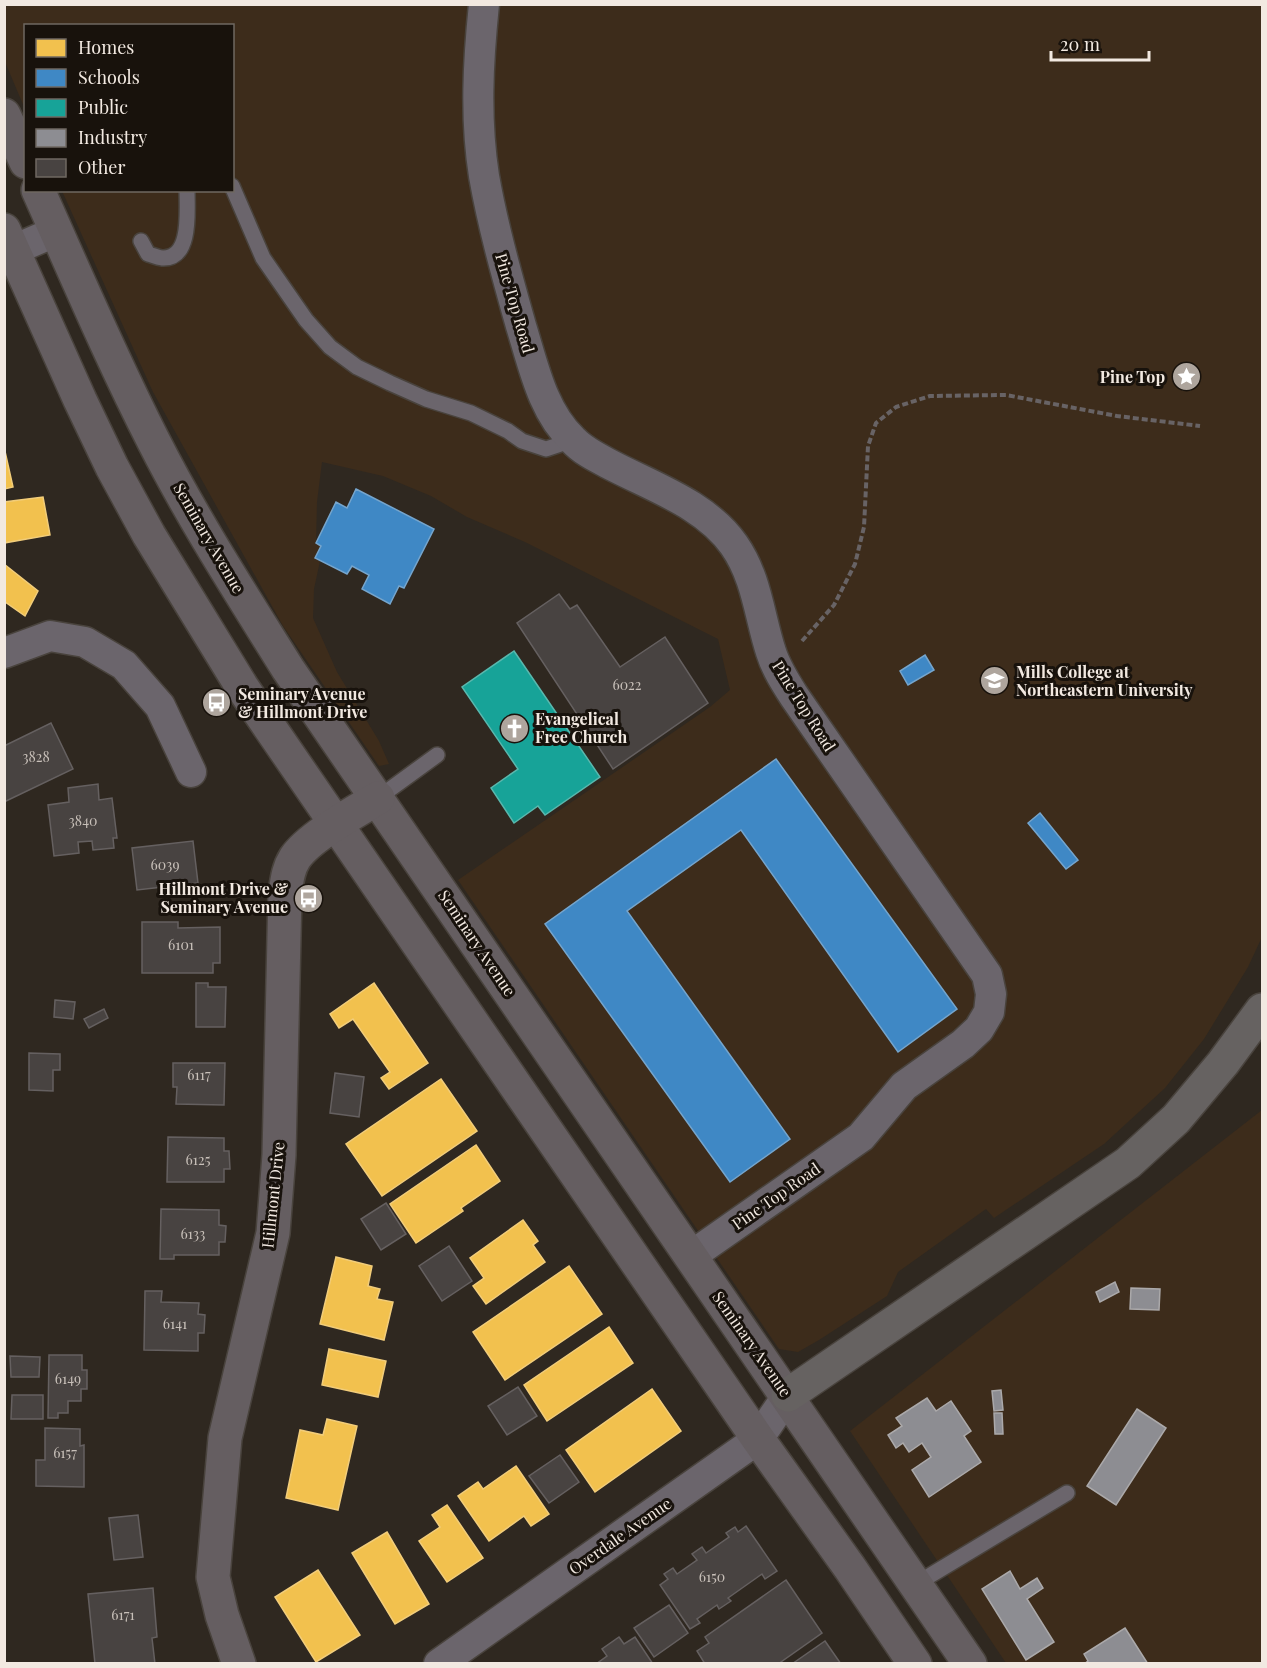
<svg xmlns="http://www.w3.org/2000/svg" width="1267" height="1668" font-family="'Playfair Display',serif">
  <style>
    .built { fill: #3d2c1b }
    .homes { fill: #f2c14e; stroke: #f2cd7a; stroke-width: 1.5 }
    .schools { fill: #3f88c5; stroke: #75a5cd; stroke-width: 1.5 }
    .public { fill: #17a398; stroke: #59b8ae; stroke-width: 1.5 }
    .industry { fill: #8d8d92; stroke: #aba9aa; stroke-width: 1.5 }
    .building { fill: #484341; stroke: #656060; stroke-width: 1.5 }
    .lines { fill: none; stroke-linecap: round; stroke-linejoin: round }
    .lane-casing { stroke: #49433d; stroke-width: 18 }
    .street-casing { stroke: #49433d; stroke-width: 33 }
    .secondary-casing { stroke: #49433d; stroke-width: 36 }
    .highway-casing { stroke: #49433d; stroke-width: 36 }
    .path { stroke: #686365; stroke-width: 4; stroke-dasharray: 6 3; stroke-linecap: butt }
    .lane { stroke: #6b656c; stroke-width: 15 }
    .street { stroke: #6b656c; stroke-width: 30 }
    .secondary { stroke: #655e61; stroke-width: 33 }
    .highway { stroke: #666261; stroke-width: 33 }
    .labels { text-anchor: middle; stroke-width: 6; stroke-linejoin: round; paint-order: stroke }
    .number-label { font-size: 14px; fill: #c8c0b9 }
    .street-label { font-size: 16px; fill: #f2e9e1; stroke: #18120c }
    .poi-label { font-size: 16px; font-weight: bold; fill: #f2e9e1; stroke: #18120c; text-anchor: start }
  </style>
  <rect width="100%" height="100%" fill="#2f2820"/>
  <g class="built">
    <path d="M4 5H1262V937L1248 967 1204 1039 1165 1088 1104 1144 994 1218 986 1209 898 1272 887 1296 819 1340 798 1352 779 1349 458 880 710 707 730 690 718 639 525 542 467 517 431 496 383 476 322 462 317 502 316 543 321 546 315 558 320 561 314 589 313 618 337 672 379 741 389 764 379 766 283 626 153 392 62 191 232 190V26H26L25 109 5 62Z"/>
    <path d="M1262 1110V1663H1006L850 1431Z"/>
  </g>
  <g class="homes">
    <path d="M4 447 13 487 4 489Z"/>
    <path d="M43 497 50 535 4 543V502Z"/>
    <path d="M4 564 38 591 25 616 5 602 4 603Z"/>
    <path d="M374 983 428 1063 389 1089 381 1078 390 1072 353 1019 339 1028 330 1014Z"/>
    <path d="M441 1079 477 1131 382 1196 346 1144Z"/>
    <path d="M476 1145 500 1181 461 1208 463 1211 416 1243 390 1204Z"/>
    <path d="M523 1220 538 1241 533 1245 545 1262 486 1304 473 1286 484 1278 470 1258Z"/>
    <path d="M336 1257 372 1266 368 1286 380 1289 377 1299 393 1302 384 1340 320 1324Z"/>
    <path d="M569 1266 602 1314 505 1380 473 1332Z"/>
    <path d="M609 1327 633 1363 547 1421 524 1385Z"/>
    <path d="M329 1349 386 1361 378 1397 322 1385Z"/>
    <path d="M652 1389 681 1431 595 1492 566 1450Z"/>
    <path d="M327 1419 357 1426 338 1510 286 1498 300 1430 323 1435Z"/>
    <path d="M516 1466 549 1514 531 1526 524 1516 489 1541 458 1496 478 1482 483 1489Z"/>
    <path d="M447 1505 483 1558 447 1582 419 1541 440 1527 432 1515Z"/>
    <path d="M387 1532 429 1604 395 1624 352 1553Z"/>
    <path d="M318 1570 360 1635 316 1662 275 1597Z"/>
  </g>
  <g class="schools">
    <path d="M356 489 434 529 404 588 399 586 390 604 362 589 369 575 352 566 347 574 315 558 321 546 316 543 336 502 347 508Z"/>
    <path d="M925 655 934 670 908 685 900 671Z"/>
    <path d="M776 759 957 1009 898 1052 741 830 627 911 790 1139 730 1182 545 924Z"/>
    <path d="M1040 813 1078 860 1066 869 1028 823Z"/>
  </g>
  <path class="public" d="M514 651 600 777 545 815 538 806 514 823 491 788 518 769 462 687Z"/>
  <g class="industry">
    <path d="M1115 1282 1119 1292 1100 1302 1096 1292Z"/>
    <path d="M1131 1288 1160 1289 1159 1310 1130 1309Z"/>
    <path d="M1001 1390 1003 1410 994 1411 992 1391Z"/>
    <path d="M927 1398 936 1411 951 1401 971 1431 964 1436 981 1462 929 1497 912 1470 931 1457 922 1443 909 1452 903 1443 896 1448 888 1435 902 1426 896 1418Z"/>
    <path d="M1137 1409 1166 1428 1116 1505 1087 1486Z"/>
    <path d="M994 1413H1002L1003 1434H995Z"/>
    <path d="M1010 1571 1020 1589 1037 1578 1043 1588 1027 1599 1054 1642 1026 1660 982 1589Z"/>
    <path d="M1125 1628 1148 1664H1084L1088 1661 1084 1654Z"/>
  </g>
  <g class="building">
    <path d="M559 594 570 609 577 605 620 667 665 637 708 703 613 769 517 623Z"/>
    <path d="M51 723 73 769 4 802V746Z"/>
    <path d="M98 784 99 800 112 798 117 838H113L114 848 93 850 92 841 78 842 79 853 54 856 48 805 69 802 68 788Z"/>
    <path d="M193 841 198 883 137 890 132 848Z"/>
    <path d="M142 922H178V928L220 927V963H213V973H142Z"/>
    <path d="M196 983H208V987H226L225 1027H196Z"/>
    <path d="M55 1000 75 1002 73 1019 54 1017Z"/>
    <path d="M104 1009 108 1018 89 1028 84 1019Z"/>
    <path d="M29 1053 60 1054V1070H53V1091L29 1090Z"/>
    <path d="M173 1063H225L224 1105 176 1104 177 1087H173Z"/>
    <path d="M335 1073 364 1077 359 1117 330 1113Z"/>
    <path d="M168 1137 224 1138V1151H229L230 1169H224V1182H167Z"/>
    <path d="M386 1203 406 1234 381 1250 361 1219Z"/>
    <path d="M161 1209 219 1210V1225L226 1226 225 1242H219V1255H174V1259H160Z"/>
    <path d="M449 1246 472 1281 442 1301 419 1266Z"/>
    <path d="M145 1291H162L161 1302 199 1303 198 1314 205 1315 204 1333H198V1351L144 1350Z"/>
    <path d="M49 1355H82V1370H87V1389H81V1401H68V1413H58V1418H48Z"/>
    <path d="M10 1356 40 1357 39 1377H11Z"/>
    <path d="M518 1387 537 1416 507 1435 488 1406Z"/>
    <path d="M12 1395H43V1419H11Z"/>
    <path d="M45 1428 80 1429V1446L84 1445V1487L36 1486V1460H45Z"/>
    <path d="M560 1455 579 1482 549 1503 529 1476Z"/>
    <path d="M138 1515 143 1557 114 1560 109 1518Z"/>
    <path d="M746 1526 777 1571 765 1579 762 1574 728 1598 731 1601 719 1609 717 1605 697 1619 700 1623 690 1629 660 1585 668 1579 664 1574 673 1568 677 1574 697 1560 692 1554 702 1547 706 1553 729 1537 726 1533 735 1527 738 1532Z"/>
    <path d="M786 1580 822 1633 778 1664H705L697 1651 709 1643 705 1637Z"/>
    <path d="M153 1588 157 1637 152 1638 155 1664H95L88 1594Z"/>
    <path d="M669 1605 688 1633 654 1657 634 1628Z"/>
    <path d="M619 1637 624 1644 635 1637 653 1664H596L607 1656 602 1649Z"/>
    <path d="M825 1641 841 1664H792Z"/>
  </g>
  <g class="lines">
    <defs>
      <g id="lane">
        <path d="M232 186 263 258 306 320 330 347 357 367 390 383 426 399 471 413 508 431 522 441 546 449 573 440"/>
        <path d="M141 241 148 254C152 255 157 257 162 258 192 260 187 210 187 190"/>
        <path d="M378 798 437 755"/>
        <path d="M916 1584 1067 1493"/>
      </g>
      <g id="street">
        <path d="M484 4C478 62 475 119 484 176 493 227 507 276 521 326 533 364 542 411 573 440 584 452 600 459 615 467 656 488 707 506 734 545 757 578 759 615 771 652 776 668 785 682 794 696L987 975 991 994 989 1012 979 1029 963 1044 904 1086 861 1137 691 1256"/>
        <path d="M4 254 57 231"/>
        <path d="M4 653 50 636 85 642 124 665 160 706 191 772"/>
        <path d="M439 1664 758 1439 788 1395"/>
      </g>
      <g id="secondary">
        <path d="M4 115 26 162"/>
        <path d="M38 190C76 275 112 360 154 442 194 521 242 595 288 669L970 1664"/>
        <path d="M4 230 80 400 112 467 149 535 242 687 758 1439 850 1568 915 1664"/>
        <path d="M239 1664 222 1615 213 1577 225 1438 273 1233 279 1155 285 893C287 880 288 869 295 858 309 837 355 812 378 798"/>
      </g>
      <path id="highway" d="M788 1395 1128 1163 1176 1119 1223 1063 1262 1010"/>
    </defs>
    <use href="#lane" class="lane-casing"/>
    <use href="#street" class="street-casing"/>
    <use href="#secondary" class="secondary-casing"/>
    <use href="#highway" class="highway-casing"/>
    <path class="path" d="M802 641 834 605 855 564 864 527 868 446 876 423 896 407 930 396 1006 395 1117 416 1200 426"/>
    <use href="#lane" class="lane"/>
    <use href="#street" class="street"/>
    <use href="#secondary" class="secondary"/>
    <use href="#highway" class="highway"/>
  </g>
  <defs>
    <symbol id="sight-disc" viewBox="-11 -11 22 22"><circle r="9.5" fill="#aea59d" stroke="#18120c"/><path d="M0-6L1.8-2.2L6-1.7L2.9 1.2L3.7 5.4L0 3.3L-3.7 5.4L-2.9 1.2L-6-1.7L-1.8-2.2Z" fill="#fff"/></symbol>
    <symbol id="university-disc" viewBox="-11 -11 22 22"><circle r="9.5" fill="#aea59d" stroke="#18120c"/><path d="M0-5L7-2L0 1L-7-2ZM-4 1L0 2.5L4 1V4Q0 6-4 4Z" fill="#fff"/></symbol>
    <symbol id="bus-disc" viewBox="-11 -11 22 22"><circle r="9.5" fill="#aea59d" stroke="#18120c"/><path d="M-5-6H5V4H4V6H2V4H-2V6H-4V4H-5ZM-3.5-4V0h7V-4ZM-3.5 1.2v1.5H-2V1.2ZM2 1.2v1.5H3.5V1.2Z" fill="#fff"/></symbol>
    <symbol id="church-disc" viewBox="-11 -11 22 22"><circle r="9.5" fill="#aea59d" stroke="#18120c"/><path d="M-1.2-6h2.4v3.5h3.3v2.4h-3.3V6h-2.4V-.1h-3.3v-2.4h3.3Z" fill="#fff"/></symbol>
  </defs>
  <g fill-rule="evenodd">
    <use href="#sight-disc" x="1170" y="360" width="33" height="33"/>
    <use href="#university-disc" x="978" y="664" width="33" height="33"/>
    <use href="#bus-disc" x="200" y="686" width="33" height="33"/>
    <use href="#church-disc" x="498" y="712" width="33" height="33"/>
    <use href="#bus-disc" x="292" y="882" width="33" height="33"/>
  </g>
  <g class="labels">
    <g class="number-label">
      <text x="627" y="690">6022</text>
      <text x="36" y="762">3828</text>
      <text x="83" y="826">3840</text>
      <text x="165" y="870">6039</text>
      <text x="181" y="950">6101</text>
      <text x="199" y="1080">6117</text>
      <text x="198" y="1165">6125</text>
      <text x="193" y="1239">6133</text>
      <text x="175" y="1329">6141</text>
      <text x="68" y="1384">6149</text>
      <text x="65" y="1458">6157</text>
      <text x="712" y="1582">6150</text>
      <text x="123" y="1620">6171</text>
    </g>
    <g class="street-label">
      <text transform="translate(515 303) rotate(74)" y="6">Pine Top Road</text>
      <text transform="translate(209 538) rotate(60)" y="6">Seminary Avenue</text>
      <text transform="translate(804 706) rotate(58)" y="6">Pine Top Road</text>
      <text transform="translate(477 943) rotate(56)" y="6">Seminary Avenue</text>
      <text transform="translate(273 1195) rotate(-84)" y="6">Hillmont Drive</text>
      <text transform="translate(776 1196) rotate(-35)" y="6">Pine Top Road</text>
      <text transform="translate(752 1344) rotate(55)" y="6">Seminary Avenue</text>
      <text transform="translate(620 1536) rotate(-35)" y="6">Overdale Avenue</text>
    </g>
    <g class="poi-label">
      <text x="1165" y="383" text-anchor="end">Pine Top</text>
      <text x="1016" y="678">Mills College at<tspan x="1016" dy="18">Northeastern University</tspan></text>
      <text x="238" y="700">Seminary Avenue<tspan x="238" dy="18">&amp; Hillmont Drive</tspan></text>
      <text x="535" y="725">Evangelical<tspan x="535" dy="18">Free Church</tspan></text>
      <text x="288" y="895" text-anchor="end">Hillmont Drive &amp;<tspan x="288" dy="18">Seminary Avenue</tspan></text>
    </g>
  </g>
  <rect width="1267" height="1668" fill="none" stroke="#f2e9e1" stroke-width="12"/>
  <rect x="24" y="24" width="210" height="168" fill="#18120c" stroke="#6f6861" stroke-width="1.5"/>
  <rect x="36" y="39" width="30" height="18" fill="#f2c14e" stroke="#6f6861" stroke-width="1.5"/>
  <text x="78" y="54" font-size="18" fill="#f2e9e1">Homes</text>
  <rect x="36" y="69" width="30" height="18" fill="#3f88c5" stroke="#6f6861" stroke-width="1.5"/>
  <text x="78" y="84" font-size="18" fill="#f2e9e1">Schools</text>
  <rect x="36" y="99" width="30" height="18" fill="#17a398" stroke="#6f6861" stroke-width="1.5"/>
  <text x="78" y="114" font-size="18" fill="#f2e9e1">Public</text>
  <rect x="36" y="129" width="30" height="18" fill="#8d8d92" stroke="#6f6861" stroke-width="1.5"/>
  <text x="78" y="144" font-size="18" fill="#f2e9e1">Industry</text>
  <rect x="36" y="159" width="30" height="18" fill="#484341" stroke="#6f6861" stroke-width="1.5"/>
  <text x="78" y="174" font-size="18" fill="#f2e9e1">Other</text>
  <path d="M1051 51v9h98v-9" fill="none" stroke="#f2e9e1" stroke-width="3"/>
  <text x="1060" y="51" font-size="18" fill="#f2e9e1" stroke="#18120c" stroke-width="4.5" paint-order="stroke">20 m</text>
</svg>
